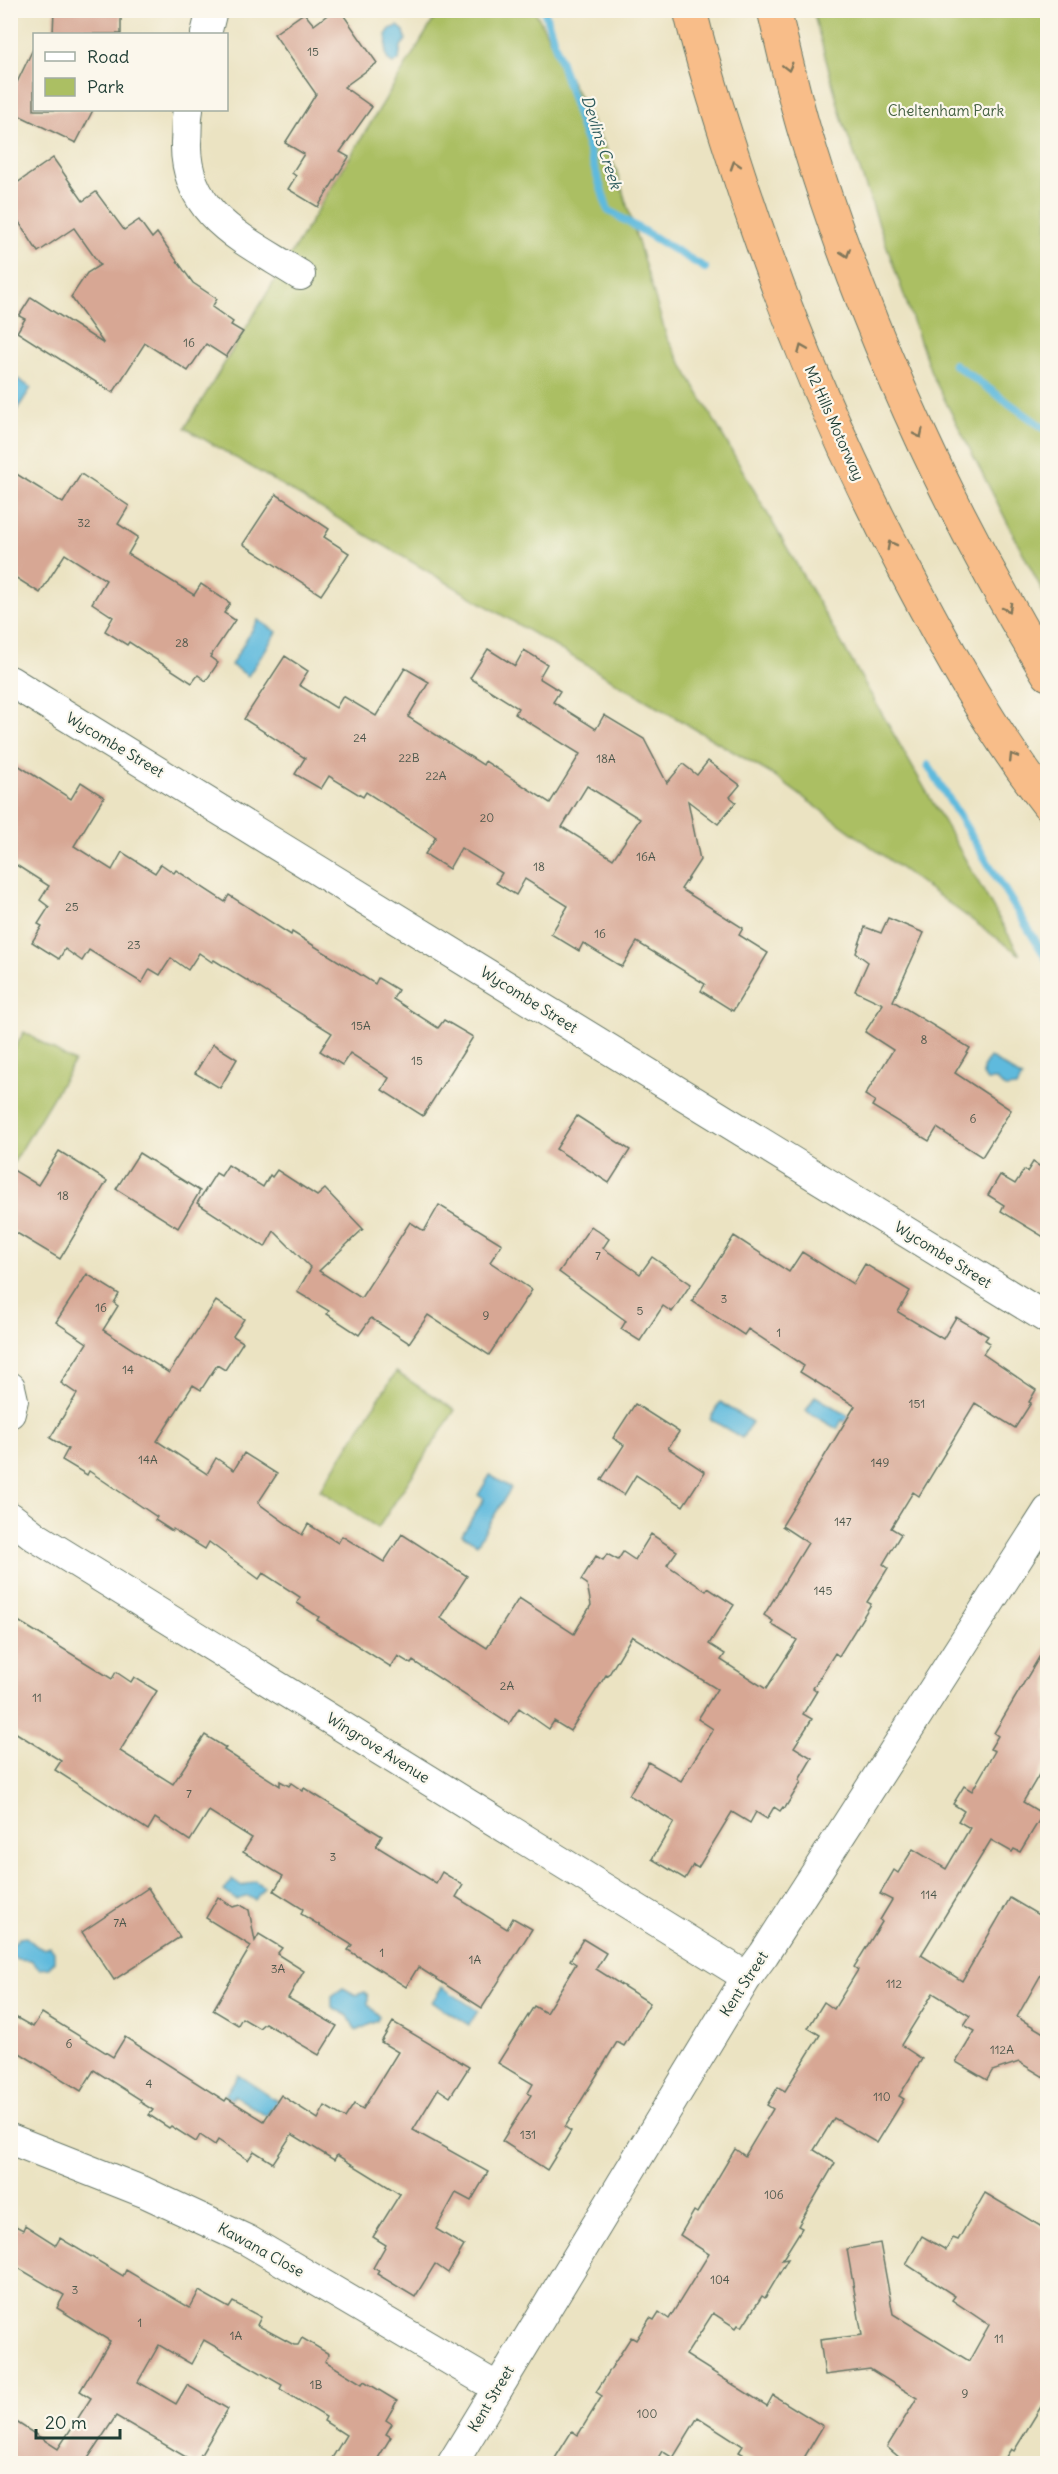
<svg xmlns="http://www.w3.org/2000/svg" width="1058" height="2474" font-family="Delius,sans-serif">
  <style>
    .green { fill: #abbf63; stroke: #657e4c; stroke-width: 1.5 }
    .water { fill: #5fbadd; stroke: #3f7c88; stroke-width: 1.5 }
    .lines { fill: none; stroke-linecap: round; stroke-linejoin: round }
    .stream { stroke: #5fbadd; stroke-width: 8 }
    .building { fill: #d7a794; fill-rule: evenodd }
    .minor-casing { stroke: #676; stroke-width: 32 }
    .highway-casing { stroke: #676; stroke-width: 35 }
    .path { stroke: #676; stroke-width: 4; stroke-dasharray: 1.5 4.5; stroke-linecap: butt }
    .minor { stroke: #fff; stroke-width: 30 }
    .highway { stroke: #f8bd89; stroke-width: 33 }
    .oneway { stroke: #81775a }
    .labels { text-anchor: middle; stroke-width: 4.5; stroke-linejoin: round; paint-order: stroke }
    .number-label { font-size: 12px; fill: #4d584c }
    .park-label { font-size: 15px; fill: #425e40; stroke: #fbf7ec }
    .street-label { font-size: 15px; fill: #1f3d34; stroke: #fbf7ec }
    .water-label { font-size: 16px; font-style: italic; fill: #2f5c5e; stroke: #fbf7ec }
  </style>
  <rect width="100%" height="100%" fill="#fbf7ec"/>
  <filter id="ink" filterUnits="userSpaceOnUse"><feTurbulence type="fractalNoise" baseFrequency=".0167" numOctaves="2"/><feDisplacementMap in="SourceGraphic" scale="12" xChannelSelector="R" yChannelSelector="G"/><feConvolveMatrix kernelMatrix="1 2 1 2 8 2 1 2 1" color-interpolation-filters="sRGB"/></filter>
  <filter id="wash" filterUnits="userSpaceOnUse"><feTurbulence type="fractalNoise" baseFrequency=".008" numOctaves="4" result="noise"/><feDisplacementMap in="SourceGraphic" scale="24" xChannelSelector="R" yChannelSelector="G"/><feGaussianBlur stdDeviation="1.35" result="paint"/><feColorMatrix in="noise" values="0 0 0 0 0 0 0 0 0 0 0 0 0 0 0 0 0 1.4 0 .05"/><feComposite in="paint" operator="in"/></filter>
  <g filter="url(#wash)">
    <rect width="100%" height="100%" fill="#ebe3c2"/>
    <g class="green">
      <path d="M439 11H535L616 169 667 338 1020 955 771 774 185 428Z"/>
      <path d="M813 11H1047V600L932 375 842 119Z"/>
      <path d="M24 1032 74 1062 11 1167V1054Z"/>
      <path d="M396 1372 455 1410 378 1528 320 1490Z"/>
    </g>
    <g class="water">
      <path d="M398 26 404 31 406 40 401 46 399 60 393 64C381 58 389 46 386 35L390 29Z"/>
      <path d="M18 379 31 388 11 419V383Z"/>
      <path d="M258 620 277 632 248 676 231 665Z"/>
      <path d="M990 1057 1022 1078 1016 1087 1005 1088 997 1080H987L983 1075V1068Z"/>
      <path d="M815 1396 852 1418 849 1424 842 1420 837 1429 806 1411Z"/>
      <path d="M720 1402 752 1422 742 1438 710 1419Z"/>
      <path d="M490 1475 511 1488 477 1544 462 1535 484 1499 478 1495Z"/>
      <path d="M232 1879 242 1886 255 1881 264 1887 255 1900 248 1896 236 1900 224 1891Z"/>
      <path d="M26 1937C34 1943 39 1952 50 1947L54 1952V1961L49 1968 39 1969 31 1960 17 1959 11 1955V1946L19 1938Z"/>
      <path d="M442 1987 478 2011 469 2025 432 2002Z"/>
      <path d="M343 1988 356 1995 365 1992 368 1996V2004L379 2016 377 2021 356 2031 348 2016 332 2007V1996Z"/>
      <path d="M238 2075 277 2101 266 2116 234 2095 231 2099 225 2095Z"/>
    </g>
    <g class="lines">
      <g class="stream">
        <path d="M544 10 608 210 705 268"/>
        <path d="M954 364 1048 431"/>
        <path d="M928 765 1048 961"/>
      </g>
    </g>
    <g id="blocks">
      <g class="building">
        <path d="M54 10H121V34H53Z"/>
        <path d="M334 10H340L377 63 344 87 372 107 340 152 349 157 318 207 288 189 296 176 292 173 304 154 285 143 316 94 274 34 304 13 314 25Z"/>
        <path d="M34 47V110H93L76 143 10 111V97Z"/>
        <path d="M53 158 83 201 96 192 124 230 139 220 152 238 157 233 193 283 217 299 212 307 233 322 231 325 243 332 226 357 206 344 188 371 145 343 113 393 17 332 25 319 19 316 31 297 104 344 71 297 87 273 100 265 74 228 38 252 10 208V188Z"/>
        <path d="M10 470 63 503 81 474 129 506 118 524 138 537 128 554 194 595 201 584 230 603 224 613 235 620 210 657 218 663 206 681 198 675 192 683 129 642 127 645 105 631 113 617 92 603 106 580 65 554 40 593 10 574Z"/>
        <path d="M276 494 329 529 324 537 349 553 321 595 243 544Z"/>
        <path d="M488 649 515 666 524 650 547 664 539 678 560 691 553 702 596 729 604 715 644 739 667 783 683 764 697 775 708 761 740 785 730 797 736 802 718 824 688 801 700 860 681 889 743 928 739 935 768 953 733 1011 701 991 705 984 637 942 622 967 583 943 579 951 551 934 568 906 525 879 516 895 496 883 502 873 461 848 449 869 425 854 436 837 366 792 363 797 329 776 321 789 295 774 305 758 244 719 285 656 308 671 299 685 336 708 343 696 376 716 405 668 429 682 408 717 483 765 485 761 550 803 580 754 515 714 518 708 470 678ZM587 786 640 819 613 859 562 827Z"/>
        <path d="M10 760 71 799 81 782 104 797 74 846 112 870 122 852 155 873 161 864 174 873 176 870 225 902 229 895 291 935 292 932 375 984 378 978 398 990 393 999 438 1028 444 1020 473 1037 423 1116 382 1090 389 1078 350 1053 342 1065 320 1051 332 1033 214 960 212 962 199 953 188 970 171 958 160 975 150 969 142 983 89 950 82 961 65 949 59 959 32 942 42 926 38 924 49 907 40 900 49 886 10 861Z"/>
        <path d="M888 918 924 933 893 1001 970 1048 955 1073 1011 1110 982 1157 937 1128 929 1141 872 1106 875 1101 865 1095 893 1050 865 1032 883 1004 855 991 868 962 856 953 865 927 881 933Z"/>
        <path d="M213 1044 237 1059 220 1088 195 1073Z"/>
        <path d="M577 1116 630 1150 609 1183 556 1149Z"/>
        <path d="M59 1151 107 1181 60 1259 10 1229V1168L38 1185Z"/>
        <path d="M139 1153 200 1191 178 1228 116 1189Z"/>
        <path d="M1033 1162 1047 1171V1239L1001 1211 1004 1205 988 1195 1000 1175 1015 1184 1024 1170 1027 1172Z"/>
        <path d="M228 1165 263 1187 270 1175 272 1177 277 1170 317 1196 325 1189 363 1229 319 1271 361 1298 410 1222 424 1231 439 1205 502 1244 490 1262 532 1290 489 1355 428 1315 409 1343 371 1318 359 1335 327 1314 329 1311 297 1292 311 1268 274 1231 265 1247 197 1203 216 1173 221 1176Z"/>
        <path d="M591 1226 609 1239 603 1248 640 1274 652 1257 691 1284 672 1312 663 1306 640 1341 621 1329 626 1321 559 1272Z"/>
        <path d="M734 1236 789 1272 802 1252 853 1284 865 1264 910 1291 898 1312 943 1339 956 1317 988 1336 985 1340 990 1343 983 1354 1036 1390 1029 1402 1031 1403 1015 1428 975 1403 919 1496 913 1492 891 1528 901 1534 883 1564 888 1568 867 1602 871 1604 839 1656 835 1653 813 1688 817 1691 803 1714 812 1719 794 1747 812 1758 799 1780 801 1782 785 1808 783 1807 780 1811 774 1807 767 1819 756 1812 750 1823 732 1812 698 1868 693 1865 685 1879 652 1859 674 1822 629 1795 648 1762 681 1781 713 1729 698 1719 717 1689 632 1636 608 1676 606 1675 570 1731 554 1721 549 1729 519 1708 509 1724 413 1661 411 1664 398 1656 391 1667 317 1620 319 1617 297 1603 300 1597 263 1573 259 1579 209 1542 205 1549 173 1529 172 1531 155 1520 157 1517 89 1471 87 1475 62 1460 68 1449 50 1438 77 1394 61 1383 87 1343 56 1322 87 1274 119 1294 114 1303 118 1306 103 1330 169 1373 216 1301 244 1319 233 1336 243 1342 225 1370 217 1365 201 1390 193 1385 157 1441 207 1474 216 1458 234 1470 244 1453 277 1474 258 1503 302 1535 308 1524 338 1543 342 1536 384 1562 402 1534 467 1576 440 1618 487 1648 519 1598 574 1634 591 1605 587 1584 581 1580 596 1556 603 1560 607 1554 618 1560 623 1552 635 1560 651 1534 677 1551 667 1565 706 1591 708 1588 734 1605 709 1644 725 1654 721 1660 766 1689 797 1640 771 1624 773 1621 764 1615 808 1543 782 1526 855 1406 800 1372 804 1366 748 1329 744 1335 692 1301Z"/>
        <path d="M635 1404 679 1432 668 1448 705 1472 683 1506 636 1475 624 1495 601 1480 624 1445 613 1438Z"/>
        <path d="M10 1616 112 1679 116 1672 131 1682 134 1677 157 1691 120 1751 173 1784 205 1735 226 1748 224 1750 280 1786V1781L289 1786 291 1783 303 1791 304 1788 382 1836 376 1846 436 1883 442 1872 463 1885 456 1897 507 1929 513 1918 532 1929 482 2008 418 1967 406 1987 348 1950 352 1945 301 1914 303 1909 274 1891 283 1876 243 1852 252 1838 209 1811 190 1841 155 1818 148 1830 55 1770 61 1761 10 1729Z"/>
        <path d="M1047 1644V1761L1023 1802 1043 1814 1020 1852 1014 1849 1012 1852 991 1840 921 1955 962 1981 1010 1898 1047 1920V1964L1017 2017 1047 2035V2079L1019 2062 992 2071 987 2080 956 2062 975 2031 964 2025 970 2016 933 1993 901 2045 922 2059 899 2096 904 2099 877 2143 834 2118 814 2150 835 2163 798 2226 802 2228 782 2260 788 2259 765 2298 762 2296 742 2327 738 2325 736 2328 713 2313 686 2355 767 2406 773 2395 823 2426 801 2463H758L739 2452 743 2446 698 2417 673 2458 662 2451 655 2463H552L572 2431 578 2435 602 2396 596 2392 631 2337 636 2340 650 2318 654 2320 659 2312 669 2319 709 2254 680 2235 694 2211 697 2213 735 2149 745 2156 773 2109 767 2105 778 2087 785 2091 820 2035 808 2028 824 2002 834 2009 858 1970 854 1967 882 1922 880 1920 892 1900 880 1894 894 1870 898 1873 913 1849 946 1869 970 1828 958 1821 964 1811 953 1804 964 1786 972 1791 995 1751 990 1749 998 1736 994 1733Z"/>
        <path d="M148 1888 180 1937 114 1980 82 1932Z"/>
        <path d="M218 1897 233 1907 241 1905 249 1910 255 1941 259 1934 282 1948 277 1954 304 1971 288 1998 337 2026 319 2055 265 2023 259 2028 242 2018 238 2025 213 2010 251 1946 206 1918Z"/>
        <path d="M583 1939 606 1953 596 1969 650 2003 624 2046 617 2042 565 2127 571 2131 547 2170 502 2141 531 2095 528 2093 533 2084 498 2063 534 2006 546 2013 576 1964 570 1960Z"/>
        <path d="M42 2013 113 2057 125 2037 225 2101 227 2098 264 2121 281 2095 318 2119 325 2106 345 2118 354 2104 363 2109 398 2052 381 2042 393 2022 469 2067 450 2097 438 2089 413 2130 488 2172 471 2201 456 2193 436 2229 464 2246 448 2273 435 2264 415 2297 377 2274 379 2271 373 2268 386 2245 373 2237 400 2194 337 2155 334 2160 292 2134 273 2163 254 2151 248 2160 218 2140 215 2145 200 2135 196 2142 171 2126 169 2128 149 2115 153 2110 140 2102 141 2100 94 2070 81 2091 10 2047V2014L33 2027Z"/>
        <path d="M985 2193 1047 2230V2397L1014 2451 1011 2449 1002 2463H906L887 2447 917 2398 870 2369 825 2375 820 2340 862 2335 847 2249 880 2243 893 2314 969 2361 989 2325 952 2300 955 2296 906 2264 922 2236 946 2250 953 2238 958 2240Z"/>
        <path d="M10 2223 23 2230 25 2225 56 2245 60 2238 123 2276 126 2270 190 2308 199 2291 229 2308 233 2302 261 2317 257 2325 294 2345H298L302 2338 329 2354 325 2361 362 2384 364 2381 397 2401 386 2420 392 2424 386 2434 391 2437 375 2463H329L346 2435 324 2421 326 2417 280 2389 282 2385 204 2340 191 2364 159 2345 138 2382 176 2404 187 2385 228 2409 196 2463 116 2416 85 2463H24L10 2455V2418L58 2449 91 2398 80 2391 110 2341 57 2308 64 2295 10 2263Z"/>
      </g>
    </g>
  </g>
  <g filter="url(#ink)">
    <use href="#blocks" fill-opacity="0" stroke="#676" stroke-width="1.5"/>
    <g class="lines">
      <defs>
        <g id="minor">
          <path d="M206 34 212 10"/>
          <path d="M188 110C186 120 187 131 186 142 184 216 247 241 300 275"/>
          <path d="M10 681 1048 1319"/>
          <path d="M10 1387 13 1400 10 1413"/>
          <path d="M10 1517 36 1537 747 1977"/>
          <path d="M10 2139 144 2192 247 2240 498 2388"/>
          <path d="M452 2464 747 1977 764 1954 1048 1511"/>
        </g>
        <g id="highway">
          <path d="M690 10C701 59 717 107 732 154 778 299 835 438 906 572 948 652 992 733 1048 804"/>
          <path d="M774 10C784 51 793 93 805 133 863 323 945 505 1048 674"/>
        </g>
      </defs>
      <use href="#minor" class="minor-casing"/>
      <use href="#highway" class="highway-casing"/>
      <path class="path" d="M1048 293V298"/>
      <use href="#minor" class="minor"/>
      <use href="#highway" class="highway"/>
    </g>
    <defs><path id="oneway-chevron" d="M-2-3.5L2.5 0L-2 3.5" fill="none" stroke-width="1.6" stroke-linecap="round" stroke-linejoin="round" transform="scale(1.5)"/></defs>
    <g class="oneway">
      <use href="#oneway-chevron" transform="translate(788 67) rotate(76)"/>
      <use href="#oneway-chevron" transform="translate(735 165) rotate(-108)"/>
      <use href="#oneway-chevron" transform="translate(846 253) rotate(71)"/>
      <use href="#oneway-chevron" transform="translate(802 349) rotate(-113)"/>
      <use href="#oneway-chevron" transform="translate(919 434) rotate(64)"/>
      <use href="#oneway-chevron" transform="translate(891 545) rotate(-118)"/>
      <use href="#oneway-chevron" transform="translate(1008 608) rotate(61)"/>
      <use href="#oneway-chevron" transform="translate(1013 757) rotate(-122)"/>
    </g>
  </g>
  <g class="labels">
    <g class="number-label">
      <text x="313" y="56">15</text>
      <text x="189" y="347">16</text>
      <text x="84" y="527">32</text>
      <text x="182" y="647">28</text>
      <text x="360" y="742">24</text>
      <text x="409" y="762">22B</text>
      <text x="606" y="763">18A</text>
      <text x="436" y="780">22A</text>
      <text x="487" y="822">20</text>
      <text x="646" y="861">16A</text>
      <text x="539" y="871">18</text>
      <text x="72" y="911">25</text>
      <text x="600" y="938">16</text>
      <text x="134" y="949">23</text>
      <text x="361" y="1030">15A</text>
      <text x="924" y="1044">8</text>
      <text x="417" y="1065">15</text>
      <text x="973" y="1123">6</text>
      <text x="63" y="1200">18</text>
      <text x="598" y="1260">7</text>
      <text x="724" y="1303">3</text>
      <text x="101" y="1312">16</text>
      <text x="640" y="1315">5</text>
      <text x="486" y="1320">9</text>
      <text x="779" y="1337">1</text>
      <text x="128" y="1374">14</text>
      <text x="917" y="1408">151</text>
      <text x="148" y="1464">14A</text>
      <text x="880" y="1467">149</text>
      <text x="843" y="1526">147</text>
      <text x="823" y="1595">145</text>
      <text x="507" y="1690">2A</text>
      <text x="37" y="1702">11</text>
      <text x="189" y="1798">7</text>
      <text x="333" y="1861">3</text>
      <text x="929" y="1899">114</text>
      <text x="120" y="1927">7A</text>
      <text x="382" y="1957">1</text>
      <text x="475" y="1964">1A</text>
      <text x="278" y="1973">3A</text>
      <text x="894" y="1988">112</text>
      <text x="69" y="2048">6</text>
      <text x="1002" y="2054">112A</text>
      <text x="149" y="2088">4</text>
      <text x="882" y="2101">110</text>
      <text x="528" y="2139">131</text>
      <text x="774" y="2199">106</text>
      <text x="720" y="2284">104</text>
      <text x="75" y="2294">3</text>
      <text x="140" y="2327">1</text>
      <text x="236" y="2340">1A</text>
      <text x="999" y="2343">11</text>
      <text x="316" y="2389">1B</text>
      <text x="965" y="2398">9</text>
      <text x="647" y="2418">100</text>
    </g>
    <g class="park-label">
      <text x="946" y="116">Cheltenham Park</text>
    </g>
    <g class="street-label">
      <text transform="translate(834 423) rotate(66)" y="5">M2 Hills Motorway</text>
      <text transform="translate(115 745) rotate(31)" y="5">Wycombe Street</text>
      <text transform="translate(529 1000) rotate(32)" y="5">Wycombe Street</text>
      <text transform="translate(943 1255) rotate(32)" y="5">Wycombe Street</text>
      <text transform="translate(378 1748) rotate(32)" y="5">Wingrove Avenue</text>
      <text transform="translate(744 1984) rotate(-57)" y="5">Kent Street</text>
      <text transform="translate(261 2250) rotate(29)" y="5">Kawana Close</text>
      <text transform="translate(491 2399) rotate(-59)" y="5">Kent Street</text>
    </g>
    <g class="water-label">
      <text transform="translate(602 142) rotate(72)" y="6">Devlins Creek</text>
    </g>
  </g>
  <rect width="1058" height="2474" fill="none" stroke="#fbf7ec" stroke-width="36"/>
  <rect x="33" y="33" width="195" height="78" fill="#fbf7ec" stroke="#a3ada2" stroke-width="1.5"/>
  <rect x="45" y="52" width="30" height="9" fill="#ffffff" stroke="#a3ada2" stroke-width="1.5"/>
  <text x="87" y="63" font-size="18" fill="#1f3d34">Road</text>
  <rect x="45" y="78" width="30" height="18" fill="#abbf63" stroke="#a3ada2" stroke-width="1.5"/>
  <text x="87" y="93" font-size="18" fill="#1f3d34">Park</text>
  <path d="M36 2429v9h84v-9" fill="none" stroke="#1f3d34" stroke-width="3"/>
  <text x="45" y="2429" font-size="18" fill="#1f3d34" stroke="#fbf7ec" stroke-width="4.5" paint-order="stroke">20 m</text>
</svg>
